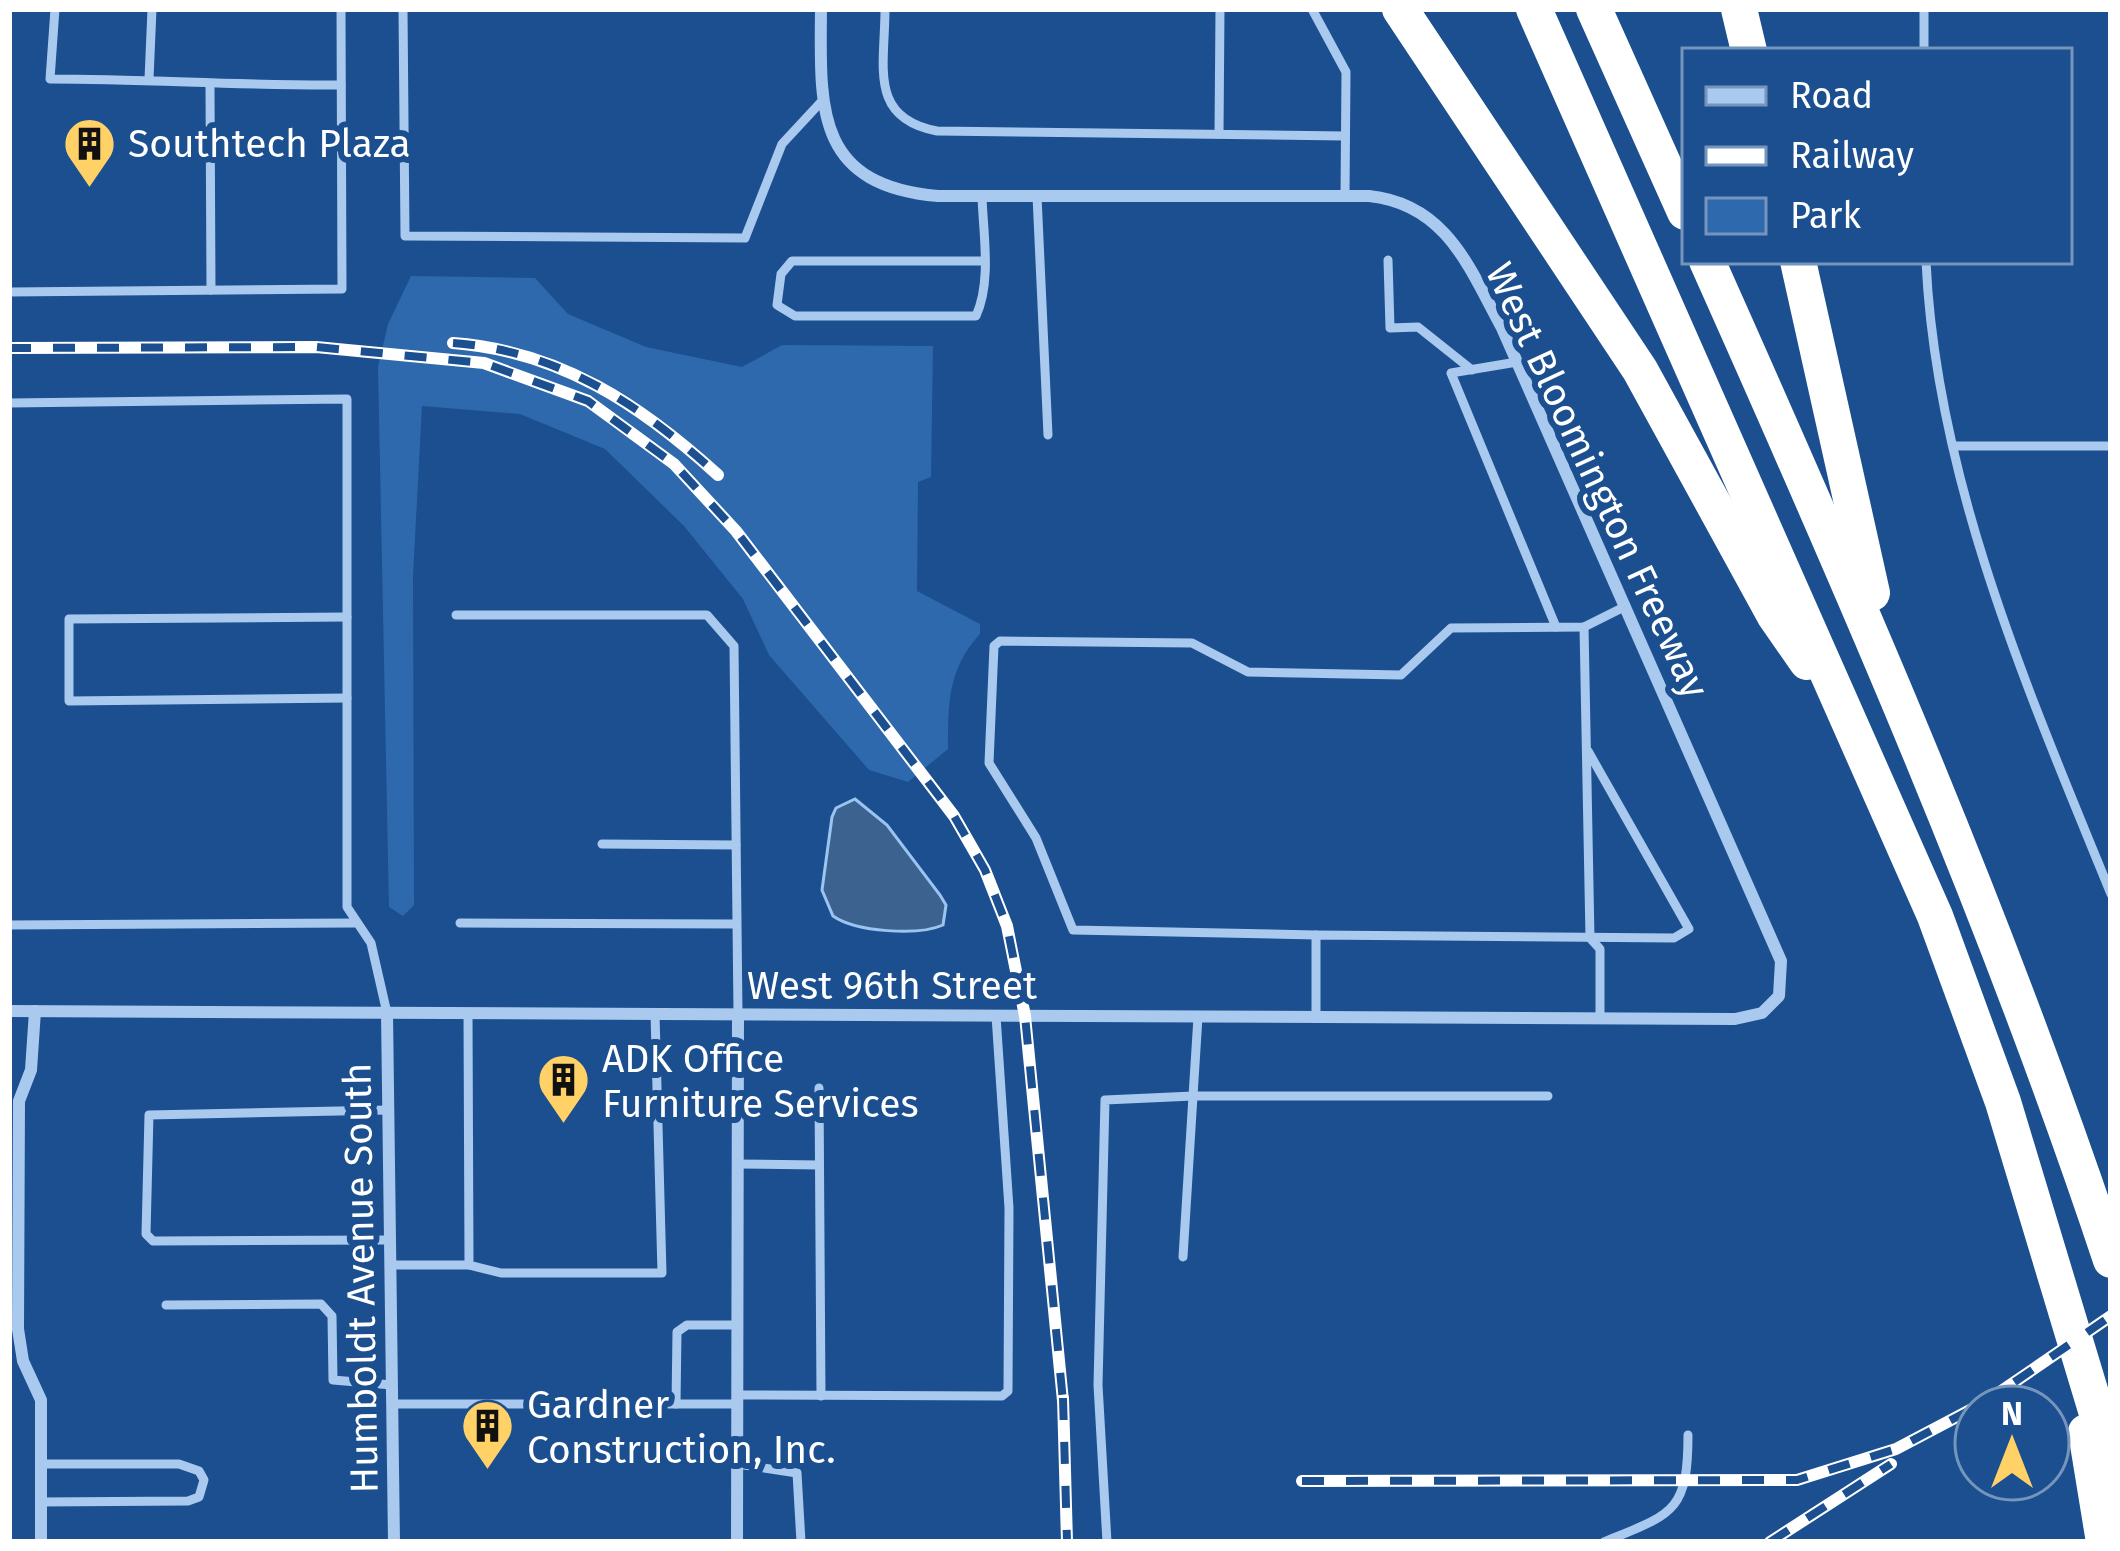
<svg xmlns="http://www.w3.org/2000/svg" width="2120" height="1551" font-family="'Fira Sans',sans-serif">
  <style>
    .green { fill: #2e69ad }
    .water { fill: #3c6290; stroke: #9cc4f0; stroke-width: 3 }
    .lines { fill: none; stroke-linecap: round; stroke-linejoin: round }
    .lane { stroke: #a9c9ee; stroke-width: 9 }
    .street { stroke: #a9c9ee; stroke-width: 12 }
    .highway { stroke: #fff; stroke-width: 36 }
    .rail-casing { stroke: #fff; stroke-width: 12 }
    .rail { stroke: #1b4f8f; stroke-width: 8; stroke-dasharray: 22; stroke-linecap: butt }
    .labels { text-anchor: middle; stroke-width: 12; stroke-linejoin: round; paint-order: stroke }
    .poi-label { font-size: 39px; fill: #fff; stroke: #1b4f8f; text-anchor: start }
    .street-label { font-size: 39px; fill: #fff; stroke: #1b4f8f }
  </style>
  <rect width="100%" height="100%" fill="#1b4f8f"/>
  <path class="green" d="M411 276 535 278 568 314 646 347 742 367 782 345 933 346 931 477 918 482 917 591 980 624V634C948 669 948 702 948 749L908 782 869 770 769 655 743 599 684 526 605 449 520 414 422 406 413 576 414 905 403 916 389 907 378 367 388 324Z"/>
  <path class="water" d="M855 799 887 825 940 895 946 905 943 925C918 936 856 932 833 916L822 890 832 817 836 808Z"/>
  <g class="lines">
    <g class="lane">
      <path d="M55 9 50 79C148 79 244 86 341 85"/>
      <path d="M403 9 405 236 745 238 782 144 821 102"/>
      <path d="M885 9C885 66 868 118 937 131L1345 136"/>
      <path d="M1312 9 1346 72 1345 196"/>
      <path d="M1924 51V9"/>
      <path d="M149 79 152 9"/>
      <path d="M210 87 211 290"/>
      <path d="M1219 134 1220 9"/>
      <path d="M982 196C983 233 992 281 976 316H795L777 305 781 274 792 261H983"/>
      <path d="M1037 196 1048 435"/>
      <path d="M1388 260 1390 328 1418 327 1472 370"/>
      <path d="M1926 261C1936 481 2029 693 2111 894"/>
      <path d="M9 292 342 289 341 9"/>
      <path d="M1517 362 1451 373 1556 627"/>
      <path d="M9 403 347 399V907L371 943 387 1013"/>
      <path d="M1953 446H2111"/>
      <path d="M456 615H707L734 646 738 1014"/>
      <path d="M1584 627 1590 938 1600 949V1018"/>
      <path d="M347 698 69 701V619L347 617"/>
      <path d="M602 844 736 845"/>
      <path d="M460 923 736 924"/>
      <path d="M9 925 357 923"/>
      <path d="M1316 935 1073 930 1036 838 989 763 994 646 1000 641 1192 643 1248 672 1401 675 1451 628 1584 627 1626 606"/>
      <path d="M468 1013 469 1265 501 1273H662L655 1014"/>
      <path d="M1198 1017 1193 1096H1548"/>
      <path d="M1316 1017V935L1674 938 1689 929 1588 751"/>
      <path d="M819 1088 821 1396"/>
      <path d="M388 1110 149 1115 146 1234 153 1241 390 1240"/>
      <path d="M737 1164 819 1165"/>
      <path d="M390 1265H469"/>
      <path d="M166 1305 321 1304 332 1316 333 1380 392 1385"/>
      <path d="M737 1395 1002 1396 1008 1391 1009 1208 996 1016"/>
      <path d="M392 1404H737"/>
      <path d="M676 1404 677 1332 687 1325H737"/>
      <path d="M41 1464H179L199 1471 204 1480 199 1497 188 1501 41 1502"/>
      <path d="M737 1464 797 1473 801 1542"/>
      <path d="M1107 1542 1098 1385 1105 1100 1193 1096 1183 1257"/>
      <path d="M1604 1542C1672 1514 1688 1513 1688 1435"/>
    </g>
    <g class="street">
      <path d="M9 1011 1735 1019 1762 1013 1779 996 1781 961 1502 328C1469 267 1446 204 1369 196H938C815 185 820 109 821 9"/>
      <path d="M35 1011 31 1070 19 1101 18 1329 23 1361 41 1400V1542"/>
      <path d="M387 1013 394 1542"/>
      <path d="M737 1542 738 1014"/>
    </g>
    <g class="highway">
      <path d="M1400 9 1640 370 1775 616 1807 662"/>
      <path d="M1534 9 1935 916 2003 1102 2111 1460"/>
      <path d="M1594 9 1685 212"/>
      <path d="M1739 9 1749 51"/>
      <path d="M1707 261C1854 590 1997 918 2111 1260"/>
      <path d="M1798 261 1872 593"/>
      <path d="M2086 1432 2104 1542"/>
    </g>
    <defs>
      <g id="rail">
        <path d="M453 343C560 351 641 405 718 475"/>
        <path d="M9 348 316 347 484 363 588 401 674 464 736 531 954 816 985 870 1007 926 1025 1016 1063 1401"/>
        <path d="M1063 1398 1067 1542"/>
        <path d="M1978 1407 2111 1316"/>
        <path d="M1302 1481 1797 1480 1896 1449 1989 1400"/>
        <path d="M1770 1542 1891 1464"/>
      </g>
    </defs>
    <use href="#rail" class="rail-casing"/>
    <use href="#rail" class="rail"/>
  </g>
  <defs>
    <symbol id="building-pin" viewBox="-11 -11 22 30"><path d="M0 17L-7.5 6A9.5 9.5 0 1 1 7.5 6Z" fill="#ffd166" stroke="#1b4f8f"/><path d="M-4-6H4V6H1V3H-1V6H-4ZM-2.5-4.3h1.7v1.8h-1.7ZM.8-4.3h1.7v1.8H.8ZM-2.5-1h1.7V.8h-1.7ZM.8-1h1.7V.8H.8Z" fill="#111"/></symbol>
  </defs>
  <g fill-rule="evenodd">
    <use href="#building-pin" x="60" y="114" width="59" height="81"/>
    <use href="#building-pin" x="534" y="1050" width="59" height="81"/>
    <use href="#building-pin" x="458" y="1396" width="59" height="81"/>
  </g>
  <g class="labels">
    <g class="poi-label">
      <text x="128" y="157">Southtech Plaza</text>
      <text x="602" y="1072">ADK Office<tspan x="602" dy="45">Furniture Services</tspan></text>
      <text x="527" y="1418">Gardner<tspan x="527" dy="45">Construction, Inc.</tspan></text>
    </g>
    <g class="street-label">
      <text transform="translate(1598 480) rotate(65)" y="14">West Bloomington Freeway</text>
      <text x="892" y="999">West 96th Street</text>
      <text transform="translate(360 1278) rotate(-91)" y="14">Humboldt Avenue South</text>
    </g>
  </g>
  <rect width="2120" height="1551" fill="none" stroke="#ffffff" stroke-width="24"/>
  <rect x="1682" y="48" width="390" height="216" fill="#1b4f8f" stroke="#7695bc" stroke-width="3"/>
  <rect x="1706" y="87" width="60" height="18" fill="#a9c9ee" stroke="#7695bc" stroke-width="3"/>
  <text x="1790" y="108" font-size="36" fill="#ffffff">Road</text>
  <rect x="1706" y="147" width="60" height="18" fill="#ffffff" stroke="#7695bc" stroke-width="3"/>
  <text x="1790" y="168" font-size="36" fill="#ffffff">Railway</text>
  <rect x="1706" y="198" width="60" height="36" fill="#2e69ad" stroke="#7695bc" stroke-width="3"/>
  <text x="1790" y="228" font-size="36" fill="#ffffff">Park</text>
  <g transform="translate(2012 1443)"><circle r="57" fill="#1b4f8f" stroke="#7695bc" stroke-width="3"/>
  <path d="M0-9L21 45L0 30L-21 45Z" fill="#ffd166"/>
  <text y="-18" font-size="33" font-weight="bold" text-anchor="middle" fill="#ffffff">N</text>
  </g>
</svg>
